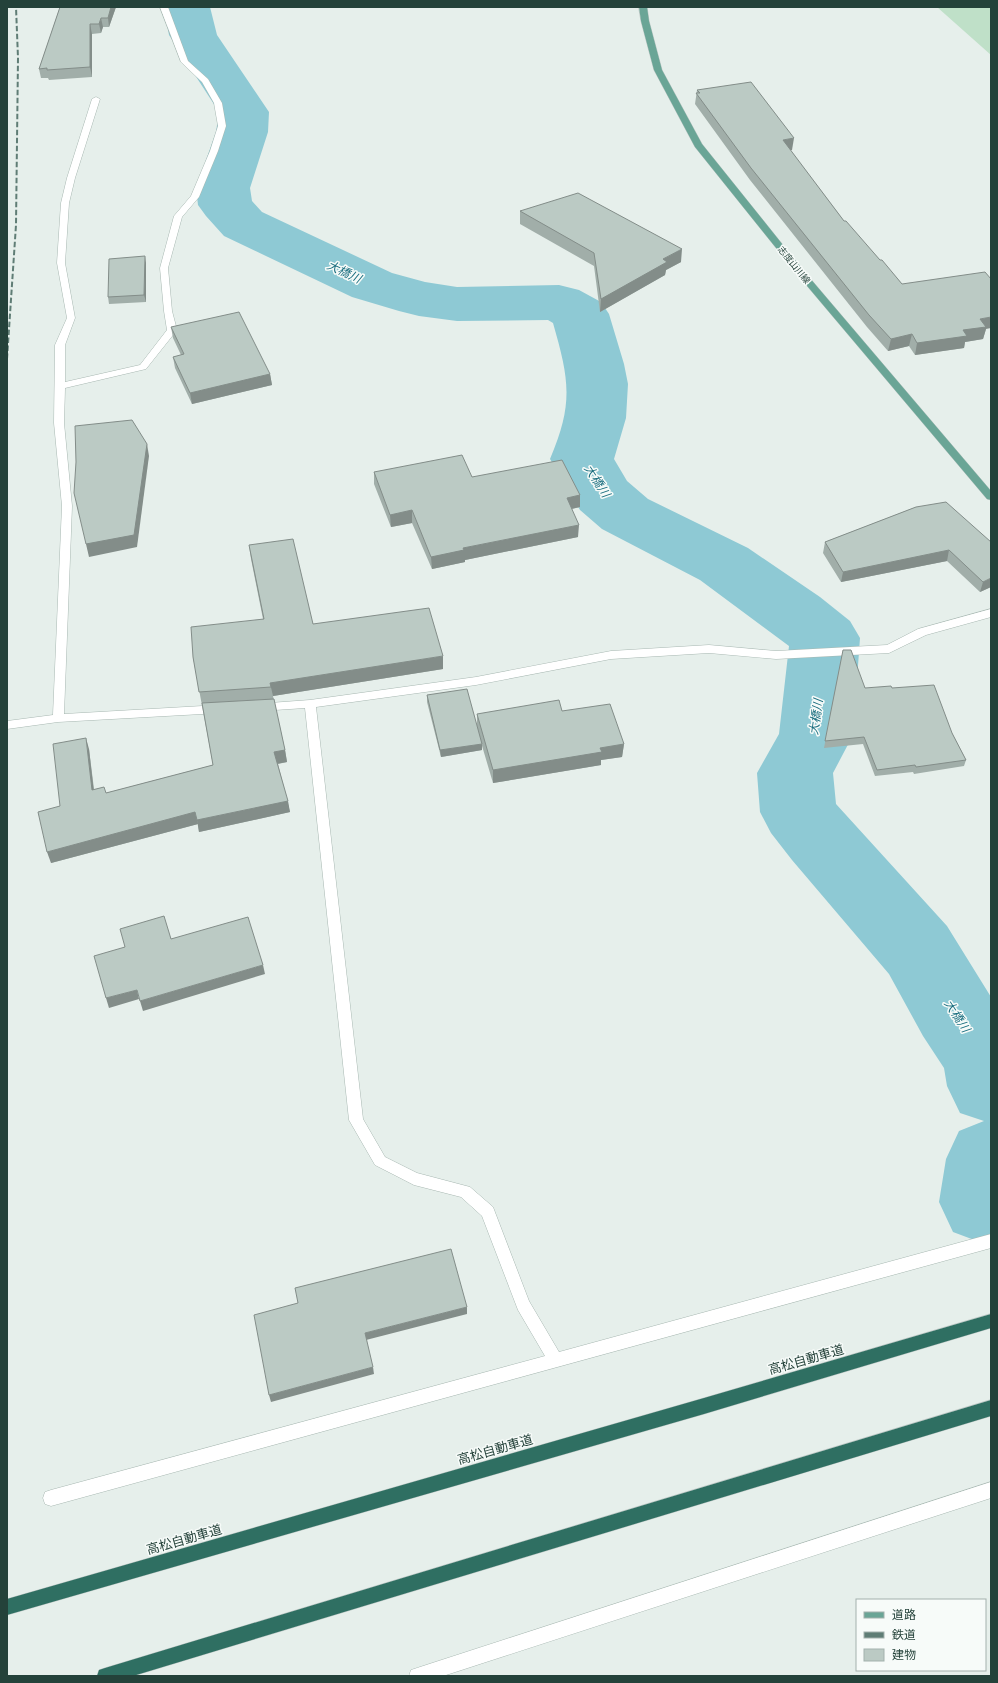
<svg xmlns="http://www.w3.org/2000/svg" width="998" height="1683" font-family="Inter,'Noto Sans JP',sans-serif">
  <style>
    .green { fill: #bfe0c8 }
    .lines { fill: none; stroke-linecap: round; stroke-linejoin: round }
    .river { fill: #8ec9d4; fill-rule: evenodd }
    .minor-casing { stroke: #a8b8b2; stroke-width: 1 }
    .tertiary-casing { stroke: #a8b8b2; stroke-width: 1 }
    .primary-casing { stroke: #c2cac8; stroke-width: 1 }
    .motorway-casing { stroke: #c2cac8; stroke-width: 1 }
    .minor { fill: #fff; fill-rule: evenodd }
    .tertiary { fill: #fff; fill-rule: evenodd }
    .primary { fill: #6aa596; fill-rule: evenodd }
    .motorway { fill: #2f6f62; fill-rule: evenodd }
    .rail { stroke: #5f7d75; stroke-width: 2; stroke-dasharray: 5.5 2.5; stroke-linecap: butt }
    .wall { fill: #a1aea9 }
    .shaded-wall { fill: #838d89 }
    .building { fill: #bbcac4; stroke: #838d89 }
    .labels { text-anchor: middle; stroke-width: 3; stroke-linejoin: round; paint-order: stroke }
    .far-street-label { font-size: 9px; fill: #24423a; stroke: #f7fbf9 }
    .water-label { font-size: 12px; font-style: italic; fill: #1c6f80; stroke: #f7fbf9 }
    .near-street-label { font-size: 13px; fill: #24423a; stroke: #f7fbf9 }
  </style>
  <rect width="100%" height="100%" fill="#e6efeb"/>
  <path class="green" d="M937 7H991V55Z"/>
  <g class="lines">
    <path class="river" d="M164 7H210L217 35 269 112 268 132 250 188 252 201 262 212 392 273 425 282 457 287 559 285 579 290 601 302 609 314 624 364 628 384 626 418 614 459 627 481 648 499 748 548 820 597 850 621 860 638 853 735 833 773 836 804 947 926 991 997V1241L985 1244 953 1232 939 1202 946 1159 959 1131 984 1121 960 1113 947 1086 944 1068 923 1036 889 974 792 860 771 833 760 812 757 773 779 734 789 646 700 580 602 529 580 510 550 459C574 403 569 379 553 323L548 320 457 321 419 316 399 311 352 297 224 236 206 216 198 205 196 188 216 132 219 112 169 35Z"/>
    <defs>
      <g id="minor">
        <path d="M160 7H168L188 61 208 79 222 103 226 126 218 151 199 197 182 217 168 268 172 311 177 330 146 369 65 388 64 423 72 506 64 714 220 705 224 706 226 709 224 712 220 713 58 722 7 729V721L53 715 62 506 54 423 55 345 67 318 57 263 61 203 67 178 92 99 96 97 100 99 75 178 69 203 65 263 75 318 65 345V382L140 365 167 330 164 311 160 268 174 216 191 196 210 151 218 126 214 103 202 82 181 62Z"/>
        <path d="M991 609V617L926 635 889 653 776 659 709 653 611 659 476 685 316 707 363 1119 385 1157 417 1173 470 1187 493 1207 529 1301 559 1352 991 1234V1248L51 1506 45 1504 43 1498 45 1492 51 1490 545 1356 518 1310 482 1216 461 1197 414 1185 375 1165 349 1120 305 708 260 711 256 710 254 707 256 704 310 700 476 677 611 651 709 645 776 651 887 645 918 629Z"/>
      </g>
      <path id="tertiary" d="M991 1482V1498L443 1676H409L411 1670 417 1668Z"/>
      <path id="primary" d="M639 7H647L649 21 662 70 702 144 803 270 991 491V500L987 499 797 274 695 147 654 70 641 21Z"/>
      <g id="motorway">
        <path d="M991 1314V1328L704 1414 7 1615V1599L704 1398Z"/>
        <path d="M991 1400V1416L133 1676H97L99 1670 105 1668Z"/>
      </g>
    </defs>
    <use href="#minor" class="minor-casing"/>
    <use href="#tertiary" class="tertiary-casing"/>
    <use href="#primary" class="primary-casing"/>
    <use href="#motorway" class="motorway-casing"/>
    <use href="#minor" class="minor"/>
    <use href="#tertiary" class="tertiary"/>
    <use href="#primary" class="primary"/>
    <use href="#motorway" class="motorway"/>
    <path class="rail" d="M7 359 16 225 18 58 16 7"/>
  </g>
  <g class="wall">
    <path d="M60 7H116L109 27H103L101 33 92 34V77L49 80 48 78H41L39 69Z"/>
    <path d="M697 90 792 150H790L844 221 902 284 986 329 983 339 965 342 964 348 915 355 909 346 888 351 867 327 750 180 695 104Z"/>
    <path d="M520 211 681 262 666 270 665 275 600 312 594 266 520 224Z"/>
    <path d="M146 263V302L109 304 108 297Z"/>
    <path d="M171 327 270 374 272 385 192 404 175 368 173 357 181 355 173 338Z"/>
    <path d="M374 472 472 477 580 495V507L572 509 578 537 465 560V562L432 569 412 523 391 527 374 484Z"/>
    <path d="M916 507 991 587 980 592 947 561 841 582 823 553 825 542Z"/>
    <path d="M249 545 313 624 443 669 273 696 285 750 287 762 278 764 290 812 199 832 198 824 51 863 60 806 89 749 94 789 106 793 213 765 193 657 263 619 251 559Z"/>
    <path d="M843 650 865 688H892L952 733 966 760 964 766 914 774 913 772 875 776 863 744 824 748Z"/>
    <path d="M427 695 477 726V714L562 711 624 744 622 757 601 760V765L493 783 480 739 482 750 441 757 427 702Z"/>
  </g>
  <g class="shaded-wall">
    <path d="M111 7H116L109 27 108 18Z"/>
    <path d="M101 18 103 27 101 33 99 24Z"/>
    <path d="M90 24 92 34V77L90 67Z"/>
    <path d="M794 138 792 150 781 151 783 140Z"/>
    <path d="M682 249 681 262 666 270 665 275 600 312 601 299 663 259Z"/>
    <path d="M145 256 146 263V302L144 295Z"/>
    <path d="M991 317V328L986 329 983 339 965 342 964 348 915 355 917 343 963 330 980 319Z"/>
    <path d="M912 334 909 346 888 351 891 339Z"/>
    <path d="M270 374 272 385 192 404 190 393Z"/>
    <path d="M147 444 149 456 137 547 89 557 86 544Z"/>
    <path d="M580 495V507L566 510 567 498Z"/>
    <path d="M412 510V523L391 527 390 515Z"/>
    <path d="M579 525 578 537 465 560V562L432 569 431 557 463 548Z"/>
    <path d="M949 550 947 561 841 582 843 572Z"/>
    <path d="M991 578V587L980 592 983 582Z"/>
    <path d="M443 656V669L273 696 270 683Z"/>
    <path d="M86 738 89 749 95 802 92 790Z"/>
    <path d="M482 744V750L441 757 440 750Z"/>
    <path d="M624 744 622 757 601 760V765L493 783V770L600 748Z"/>
    <path d="M285 750 287 762 276 764 274 752Z"/>
    <path d="M288 801 290 812 199 832 197 820Z"/>
    <path d="M195 812 198 824 51 863 47 852Z"/>
    <path d="M263 965 265 974 143 1011 140 1001Z"/>
    <path d="M137 990 139 999 109 1008 106 998Z"/>
    <path d="M467 1307V1314L366 1340 365 1333Z"/>
    <path d="M373 1367 374 1374 271 1402 269 1395Z"/>
  </g>
  <g class="building">
    <path d="M60 7H111L108 18H101L99 24H90V67L47 70V68L39 69Z"/>
    <path d="M751 82 794 138 783 140 844 221H846L880 260H882L902 284 985 272 991 279V317L980 319 986 327 963 330 967 336 917 343 912 334 891 339 869 315 751 168 696 93H700L697 90Z"/>
    <path d="M578 193 682 249 663 259 667 262 601 299 594 253 520 211Z"/>
    <path d="M145 256 144 295 108 297 109 259Z"/>
    <path d="M239 312 270 374 190 393 173 357 184 354 171 327Z"/>
    <path d="M132 420 147 444 134 535 86 544 74 493 76 462 75 426Z"/>
    <path d="M462 455 472 477 562 460 580 495 567 498 579 525 463 548 464 550 431 557 412 510 390 515 374 472Z"/>
    <path d="M946 502 991 542V578L983 582 949 550 843 572 825 542 916 507Z"/>
    <path d="M293 539 313 624 429 608 443 656 270 683 271 687 199 692 193 657 191 627 264 619 249 545Z"/>
    <path d="M843 650H851L865 688 891 686 892 688 934 685 952 733 966 760 916 767 915 765 877 770 864 737 825 741Z"/>
    <path d="M467 689 482 744 440 750 427 695Z"/>
    <path d="M274 699 285 750 274 752 288 801 197 820 195 812 47 852 38 812 60 806 53 744 86 738 92 790 104 787 106 793 213 765 202 703Z"/>
    <path d="M559 700 562 711 610 704 624 744 600 748 602 752 493 770 477 714Z"/>
    <path d="M164 916 171 939 248 917 263 965 140 1001 137 990 106 998 94 956 125 947 120 929Z"/>
    <path d="M451 1249 467 1307 365 1333 373 1367 269 1395 254 1315 298 1303 295 1288Z"/>
  </g>
  <g class="labels">
    <g class="far-street-label">
      <text transform="translate(794 265) rotate(51)" y="3">志度山川線</text>
    </g>
    <g class="water-label">
      <text transform="translate(344 272) rotate(25)" y="4">大橋川</text>
      <text transform="translate(597 481) rotate(57)" y="4">大橋川</text>
      <text transform="translate(816 717) rotate(-82)" y="4">大橋川</text>
      <text transform="translate(957 1016) rotate(57)" y="4">大橋川</text>
    </g>
    <g class="near-street-label">
      <text transform="translate(806 1359) rotate(-16)" y="5">高松自動車道</text>
      <text transform="translate(495 1449) rotate(-16)" y="5">高松自動車道</text>
      <text transform="translate(184 1539) rotate(-16)" y="5">高松自動車道</text>
    </g>
  </g>
  <rect width="998" height="1683" fill="none" stroke="#24423a" stroke-width="16"/>
  <rect x="856" y="1599" width="130" height="72" fill="#f7fbf9" stroke="#a3b1ad"/>
  <rect x="864" y="1612" width="20" height="6" fill="#6aa596" stroke="#a3b1ad"/>
  <text x="892" y="1619" font-size="12" fill="#24423a">道路</text>
  <rect x="864" y="1632" width="20" height="6" fill="#5f7d75" stroke="#a3b1ad"/>
  <text x="892" y="1639" font-size="12" fill="#24423a">鉄道</text>
  <rect x="864" y="1649" width="20" height="12" fill="#bbcac4" stroke="#a3b1ad"/>
  <text x="892" y="1659" font-size="12" fill="#24423a">建物</text>
</svg>
